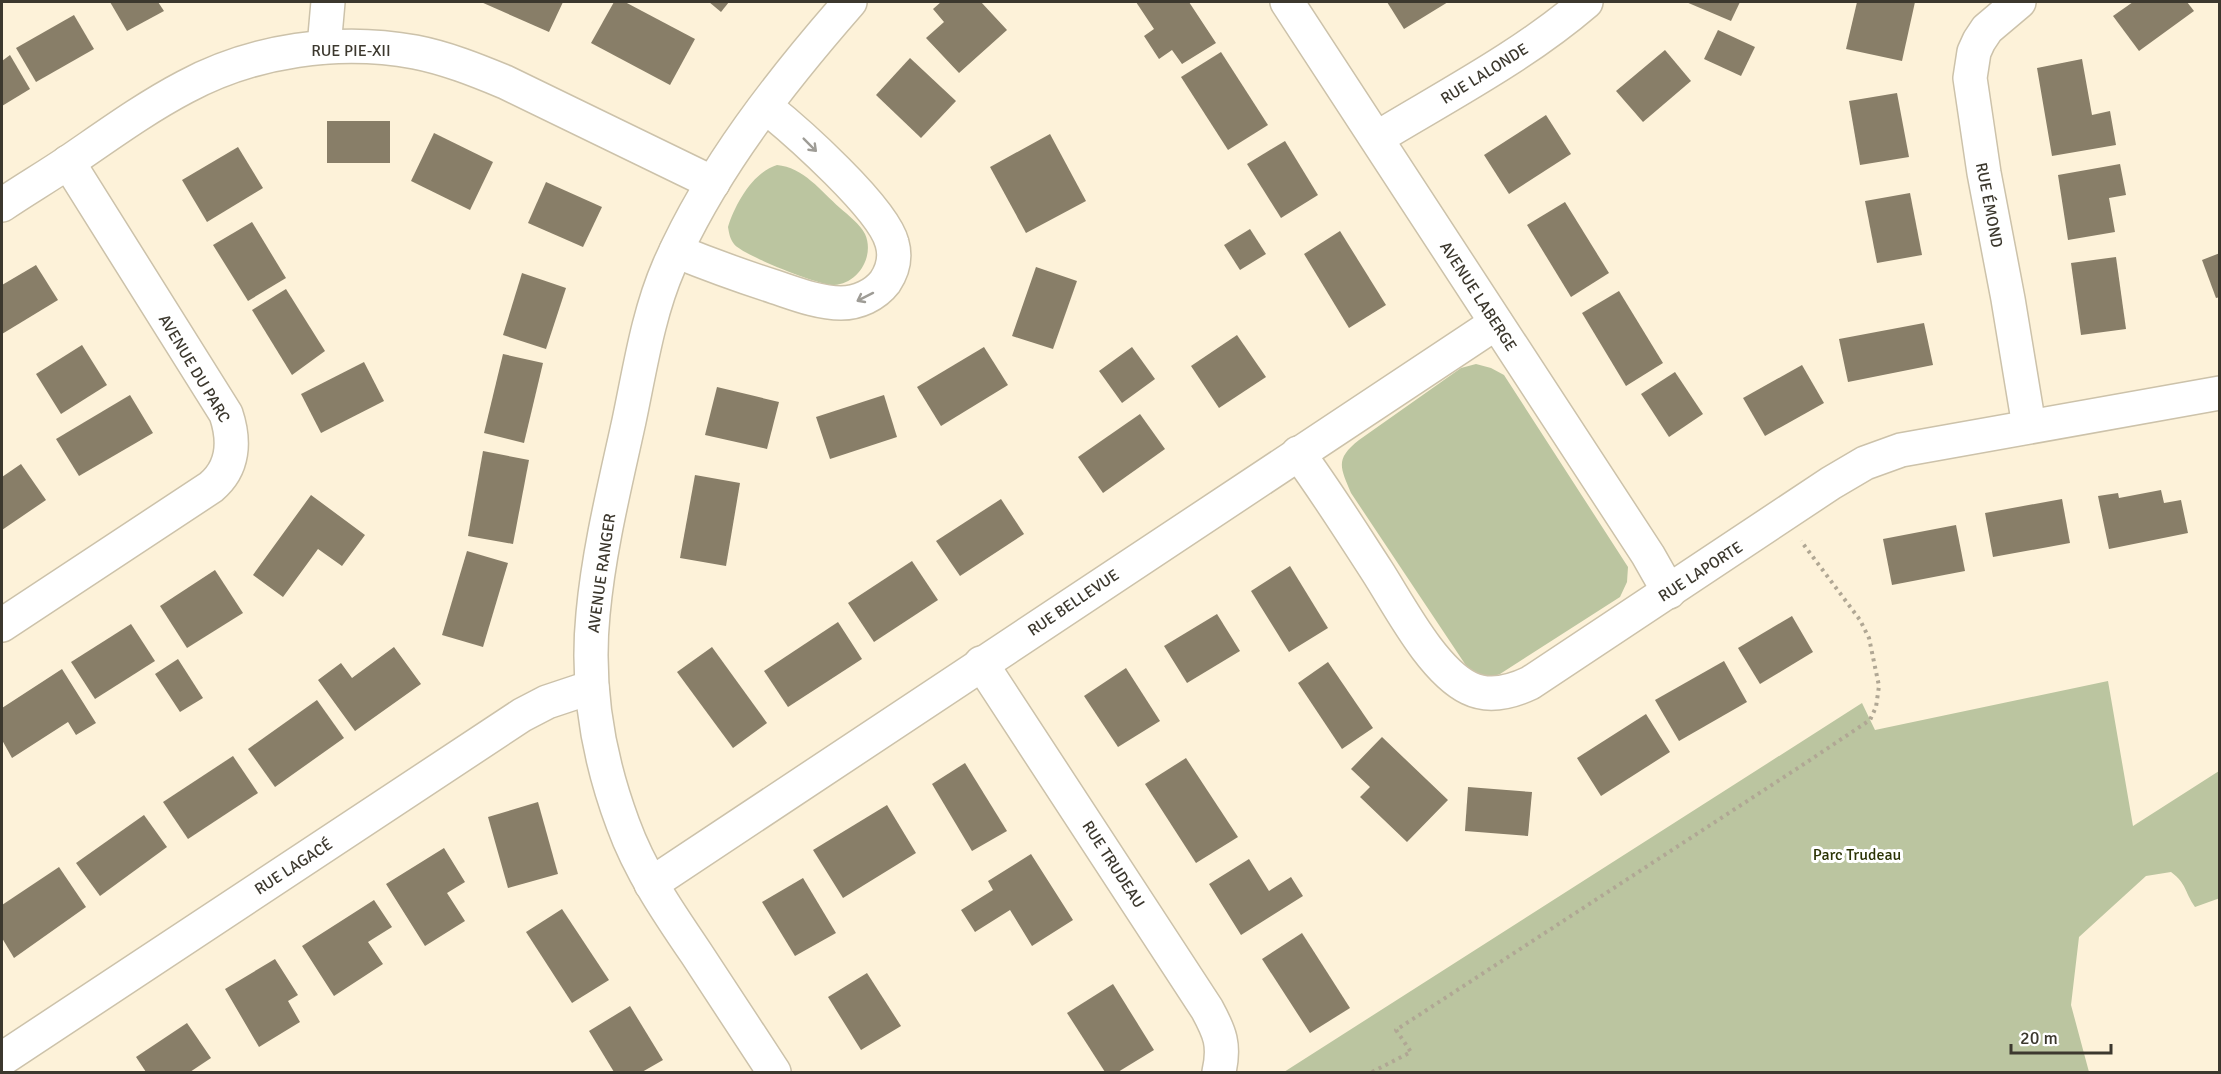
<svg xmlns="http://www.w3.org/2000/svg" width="2221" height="1074" font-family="Signika,sans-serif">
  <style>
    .green { fill: #bbc5a0 }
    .building { fill: #887e68 }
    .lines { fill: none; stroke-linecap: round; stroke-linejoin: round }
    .minor-casing { stroke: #ccc2aa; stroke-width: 36 }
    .path { stroke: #b0a794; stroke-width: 4; stroke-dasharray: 3 4.5; stroke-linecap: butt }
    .minor { stroke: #fff; stroke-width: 33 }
    .oneway { stroke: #9e9c96 }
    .labels { text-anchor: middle; stroke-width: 6; stroke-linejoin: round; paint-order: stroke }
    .street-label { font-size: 16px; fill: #3c382e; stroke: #fff }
    .park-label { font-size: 16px; fill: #2b3305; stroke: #fff }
  </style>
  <rect width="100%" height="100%" fill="#fdf2d9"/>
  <g class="green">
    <path d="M777 165C803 167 821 191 840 208 848 215 860 224 865 234 875 256 858 284 834 285 821 286 742 255 734 244 730 239 729 233 728 227 735 204 753 172 777 165Z"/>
    <path d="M1476 364 1491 368 1504 375 1628 567 1627 582 1620 597 1500 674C1486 679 1478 677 1467 667L1351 493C1340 467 1335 459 1359 440L1461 368Z"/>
    <path d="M2108 681 2133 826 2219 771 2220 898 2195 907C2184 891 2187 884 2171 872L2146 876 2079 937 2071 1005 2089 1072H1284L1862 703 1875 730Z"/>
  </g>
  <g class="building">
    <path d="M110 2H158L164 11 127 31Z"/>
    <path d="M481 2H563L549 32Z"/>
    <path d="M614 2H625L695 39 670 85 591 43Z"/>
    <path d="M709 2H729L721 12Z"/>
    <path d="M941 2H981L1007 30 959 73 926 38 944 22 933 9Z"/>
    <path d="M1136 2H1189L1216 43 1182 64 1172 50 1159 59 1144 36 1154 29Z"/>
    <path d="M1387 2H1448L1404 29Z"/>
    <path d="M1686 2H1740L1731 21Z"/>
    <path d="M1857 2H1915L1902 61 1846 49Z"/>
    <path d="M2133 2H2187L2194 11 2139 51 2113 16Z"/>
    <path d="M74 15 94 49 36 82 16 48Z"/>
    <path d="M1718 30 1755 47 1741 76 1704 59Z"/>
    <path d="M1665 50 1691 81 1643 122 1616 91Z"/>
    <path d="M1221 52 1268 125 1228 150 1181 77Z"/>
    <path d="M10 55 30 89 2 106V61Z"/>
    <path d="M910 58 956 101 921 138 876 95Z"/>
    <path d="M2082 59 2092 115 2110 111 2116 145 2052 156 2037 68Z"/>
    <path d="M1897 93 1909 157 1860 165 1849 101Z"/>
    <path d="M1546 115 1571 154 1509 194 1484 155Z"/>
    <rect x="327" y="121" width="63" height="42"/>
    <path d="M434 133 493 162 470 210 411 181Z"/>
    <path d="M1050 134 1086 201 1026 233 990 167Z"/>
    <path d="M1285 141 1318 195 1281 218 1247 164Z"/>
    <path d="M238 147 263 188 207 222 182 180Z"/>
    <path d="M2120 164 2126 195 2109 198 2115 232 2068 240 2058 175Z"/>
    <path d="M546 182 602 207 583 247 528 223Z"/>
    <path d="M1910 193 1922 255 1877 263 1865 201Z"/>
    <path d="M1565 202 1609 273 1571 297 1527 225Z"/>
    <path d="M252 222 286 278 248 301 213 245Z"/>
    <path d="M1250 229 1266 254 1240 270 1224 245Z"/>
    <path d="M1340 231 1386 305 1349 328 1304 254Z"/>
    <path d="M2220 253V297L2216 298 2202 260Z"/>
    <path d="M2116 257 2126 329 2081 335 2071 263Z"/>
    <path d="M36 265 58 300 2 334V285Z"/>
    <path d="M1036 267 1077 281 1053 349 1012 336Z"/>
    <path d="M522 273 566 288 546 349 503 335Z"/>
    <path d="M286 289 325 351 292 375 252 310Z"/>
    <path d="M1619 291 1663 363 1626 386 1582 313Z"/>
    <path d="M1924 323 1933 365 1848 382 1839 339Z"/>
    <path d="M1237 335 1266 377 1219 408 1191 366Z"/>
    <path d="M82 345 107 385 61 414 36 374Z"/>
    <path d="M984 347 1008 385 941 426 917 387Z"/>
    <path d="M1132 347 1155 379 1122 403 1099 371Z"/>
    <path d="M503 354 543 363 524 443 484 433Z"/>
    <path d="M364 362 384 401 321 433 301 394Z"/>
    <path d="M1802 365 1824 403 1765 436 1743 398Z"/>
    <path d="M1675 372 1703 414 1669 437 1641 394Z"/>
    <path d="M717 387 779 402 767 449 705 435Z"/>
    <path d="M130 395 153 433 79 476 56 439Z"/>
    <path d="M884 395 897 437 830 459 816 417Z"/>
    <path d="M1140 414 1165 449 1103 493 1078 457Z"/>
    <path d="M483 451 529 460 513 544 468 536Z"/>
    <path d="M21 464 46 500 2 530V477Z"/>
    <path d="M695 475 740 483 726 566 680 558Z"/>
    <path d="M2161 490 2164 503 2181 500 2188 533 2109 549 2098 496 2118 493 2119 498Z"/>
    <path d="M311 495 365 535 342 566 318 549 283 597 253 575Z"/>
    <path d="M1001 499 1024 534 960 576 936 541Z"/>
    <path d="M2062 499 2070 543 1993 557 1985 513Z"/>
    <path d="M1956 525 1965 571 1892 585 1883 539Z"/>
    <path d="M467 551 508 563 483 647 442 635Z"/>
    <path d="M912 561 938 600 874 642 848 603Z"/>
    <path d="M1290 566 1328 628 1289 652 1251 591Z"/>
    <path d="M215 570 243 613 187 648 160 606Z"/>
    <path d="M1217 614 1240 651 1187 683 1164 646Z"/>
    <path d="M1792 616 1813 652 1760 684 1738 648Z"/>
    <path d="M838 622 862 659 788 707 764 671Z"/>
    <path d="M131 624 155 661 95 699 71 662Z"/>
    <path d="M394 647 421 684 355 731 318 680 341 663 352 678Z"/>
    <path d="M712 647 767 723 733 748 677 672Z"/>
    <path d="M178 659 203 698 180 712 155 674Z"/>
    <path d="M1724 661 1747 702 1679 741 1655 700Z"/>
    <path d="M1328 662 1373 728 1342 749 1298 683Z"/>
    <path d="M1126 668 1160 721 1118 747 1084 696Z"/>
    <path d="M62 669 96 723 76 735 68 722 12 758 2 740V708Z"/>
    <path d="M317 700 344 738 275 787 248 749Z"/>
    <path d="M1646 714 1670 752 1601 796 1577 758Z"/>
    <path d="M1382 737 1448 800 1407 842 1360 797 1370 787 1351 769Z"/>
    <path d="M233 756 258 793 188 839 163 802Z"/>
    <path d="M1186 758 1238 837 1196 863 1145 784Z"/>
    <path d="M965 763 1007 831 972 851 932 784Z"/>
    <path d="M1468 787 1532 792 1528 836 1465 831Z"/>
    <path d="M538 802 558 874 508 888 488 817Z"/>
    <path d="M887 805 916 853 843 898 813 850Z"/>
    <path d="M144 815 167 847 100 896 76 863Z"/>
    <path d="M444 848 465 882 447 893 465 921 425 946 386 884Z"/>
    <path d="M1031 854 1073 920 1032 946 1010 910 975 932 961 910 993 890 988 881Z"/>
    <path d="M1249 859 1269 891 1291 877 1303 896 1241 935 1209 884Z"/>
    <path d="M59 867 86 907 14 958 2 938V905Z"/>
    <path d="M803 878 836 933 795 956 762 902Z"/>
    <path d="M374 900 392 927 368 942 383 964 334 996 302 946Z"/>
    <path d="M562 909 609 980 572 1003 526 932Z"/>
    <path d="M1302 933 1350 1008 1310 1033 1262 959Z"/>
    <path d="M275 959 298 995 288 1001 300 1022 259 1047 225 989Z"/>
    <path d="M867 973 901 1026 861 1050 828 997Z"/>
    <path d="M1113 984 1154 1050 1118 1072H1105L1067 1013Z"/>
    <path d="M630 1006 663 1060 642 1072H614L589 1031Z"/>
    <path d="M187 1023 211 1058 190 1072H146L136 1057Z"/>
  </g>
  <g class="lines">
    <defs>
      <g id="minor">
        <path d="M1287 2 1648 555 1669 592"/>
        <path d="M2019 2 1987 29 1979 41 1974 52 1970 78 1984 173 2008 299 2029 426"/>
        <path d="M324 47 328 2"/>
        <path d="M1377 138C1448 95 1523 56 1586 2"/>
        <path d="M2 205C24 190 48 176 70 161 108 135 145 108 185 87 254 50 338 38 415 52 446 58 476 70 505 82L713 183"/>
        <path d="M676 251C708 264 741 276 775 287 796 294 819 303 841 303 858 303 875 295 885 282 893 270 896 257 892 243 883 208 796 131 766 107"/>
        <path d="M1298 453C1326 491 1351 531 1377 571 1399 605 1432 670 1469 688 1489 698 1511 692 1530 683L1831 483 1865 463 1901 450 2220 393"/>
        <path d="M2 625 211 487C234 468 235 441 226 414L68 162"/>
        <path d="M981 663 1207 1009C1220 1033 1225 1045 1219 1072"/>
        <path d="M651 884 1496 323"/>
        <path d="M2 1059 522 715 547 702 592 687"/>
        <path d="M774 1072C748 1033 722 993 696 953 668 912 640 871 623 824 598 757 586 685 593 614 599 549 615 485 629 421 640 369 648 314 669 266 712 168 781 81 850 2"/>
      </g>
    </defs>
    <use href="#minor" class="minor-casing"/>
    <path class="path" d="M1372 1072 1411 1052 1396 1030 1804 764 1870 720 1876 707 1879 686 1869 638 1860 620 1801 541"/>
    <use href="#minor" class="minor"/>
  </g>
  <defs><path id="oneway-shaft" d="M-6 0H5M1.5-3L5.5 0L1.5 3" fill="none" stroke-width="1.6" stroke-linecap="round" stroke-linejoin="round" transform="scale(1.5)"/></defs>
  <g class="oneway">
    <use href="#oneway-shaft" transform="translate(810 145) rotate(45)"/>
    <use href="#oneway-shaft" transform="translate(865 297) rotate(153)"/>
  </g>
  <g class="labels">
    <g class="street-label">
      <text x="351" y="56">RUE PIE-XII</text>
      <text transform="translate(1484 73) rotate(-32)" y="6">RUE LALONDE</text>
      <text transform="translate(1990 205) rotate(79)" y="6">RUE ÉMOND</text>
      <text transform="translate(1479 296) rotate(57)" y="6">AVENUE LABERGE</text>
      <text transform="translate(195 368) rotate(59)" y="6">AVENUE DU PARC</text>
      <text transform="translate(1700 571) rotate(-33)" y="6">RUE LAPORTE</text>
      <text transform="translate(601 573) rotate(-82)" y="6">AVENUE RANGER</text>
      <text transform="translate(1073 602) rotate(-34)" y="6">RUE BELLEVUE</text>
      <text transform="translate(1114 864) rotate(57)" y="6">RUE TRUDEAU</text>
      <text transform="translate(293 866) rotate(-33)" y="6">RUE LAGACÉ</text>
    </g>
    <g class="park-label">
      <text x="1857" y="860">Parc Trudeau</text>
    </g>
  </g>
  <rect width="2221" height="1074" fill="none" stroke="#3c382e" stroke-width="6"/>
  <path d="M2011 1044v9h100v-9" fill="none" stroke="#3c382e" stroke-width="3"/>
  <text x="2020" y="1044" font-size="18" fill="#3c382e" stroke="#ffffff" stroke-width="4.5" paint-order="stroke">20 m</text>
</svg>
